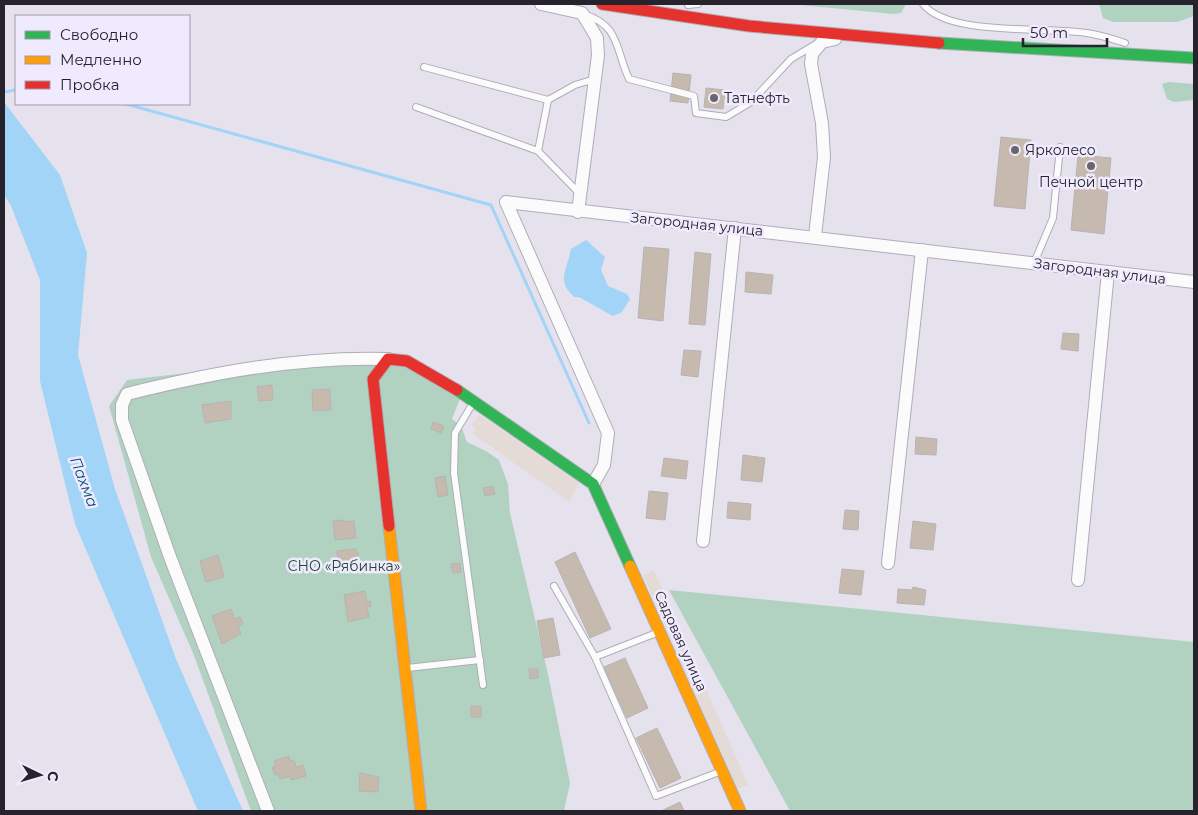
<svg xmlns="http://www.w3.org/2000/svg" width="1198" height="815" font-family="Montserrat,sans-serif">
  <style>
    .industrial { fill: #e4dad6 }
    .green { fill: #b1d2c1 }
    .water { fill: #a2d4f8 }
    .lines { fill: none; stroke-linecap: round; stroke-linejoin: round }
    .stream { stroke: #a2d4f8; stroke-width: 3 }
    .building { fill: #c6baaf; stroke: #b7b3b5 }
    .lane-casing { stroke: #afadb6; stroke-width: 8 }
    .street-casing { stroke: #afadb6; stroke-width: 14 }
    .fast-casing { stroke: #afadb6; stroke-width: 13 }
    .slow-casing { stroke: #afadb6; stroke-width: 13 }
    .jam-casing { stroke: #afadb6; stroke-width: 13 }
    .lane { stroke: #fbfbfc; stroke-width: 6 }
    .street { stroke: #fbfbfc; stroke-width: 12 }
    .fast { stroke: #30b455; stroke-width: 11 }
    .slow { stroke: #ff9f0a; stroke-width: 11 }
    .jam { stroke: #e5322d; stroke-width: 11 }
    .poi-dot { fill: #696670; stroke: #f0eafe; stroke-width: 2 }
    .labels { text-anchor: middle; stroke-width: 5; stroke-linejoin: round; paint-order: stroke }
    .poi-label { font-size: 14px; fill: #26232c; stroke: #f0eafe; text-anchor: start }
    .street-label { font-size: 14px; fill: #26232c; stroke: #f0eafe }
    .park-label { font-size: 14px; fill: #1f462f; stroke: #f0eafe }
    .water-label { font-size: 15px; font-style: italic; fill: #004e73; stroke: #f0eafe }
  </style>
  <rect width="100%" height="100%" fill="#e5e2ee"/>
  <g class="industrial">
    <path d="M479 415 579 483 569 502 473 434 475 428 471 425Z"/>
    <path d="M654 570 748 785 737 789 643 575Z"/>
  </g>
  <g class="green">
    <path d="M791 4H906L901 13 893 14Z"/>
    <path d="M1099 4H1194V16L1177 22H1113L1103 18Z"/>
    <path d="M1169 82 1194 84V100L1174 102 1167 99 1162 84Z"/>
    <path d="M399 355 462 393 452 419 461 426 467 442 486 451 499 460 508 484 510 513 548 674 570 783 564 811H251L193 653 151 557 109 406 127 380 220 369Z"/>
    <path d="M669 590 1194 642V811H790Z"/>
  </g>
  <g class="water">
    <path d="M4 102 60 175 87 253 78 355 115 489 176 659 243 811H198L75 524 40 381V280L11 206 4 195Z"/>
    <path d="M586 240 605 257 601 270 608 286 627 294 630 299 622 312 613 316 579 297H574C556 280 567 271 571 249Z"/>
  </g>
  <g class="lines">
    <g class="stream">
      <path d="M4 92 16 90"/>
      <path d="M126 104 491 205 589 423"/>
    </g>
  </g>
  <g class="building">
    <path d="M673 73 691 75 688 103 670 101Z"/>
    <path d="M706 88 725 90 723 109 704 107Z"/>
    <path d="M1001 137 1031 140 1025 209 994 206Z"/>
    <path d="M1078 155 1111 158 1104 234 1071 230Z"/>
    <path d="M644 247 669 249 663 321 638 318Z"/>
    <path d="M695 252 711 254 705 325 689 324Z"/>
    <path d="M746 272 773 275 771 294 745 292Z"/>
    <path d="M1063 333 1079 334 1078 351 1061 349Z"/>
    <path d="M684 350 701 351 698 377 681 375Z"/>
    <path d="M272 385 273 400 259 401 257 387Z"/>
    <path d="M330 389 331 410 313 411 312 390Z"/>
    <path d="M231 401V419L205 423 202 405Z"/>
    <path d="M433 422 444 426 441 433 431 429Z"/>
    <path d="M916 437 937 439 936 455 915 454Z"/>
    <path d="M743 455 765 458 762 482 741 480Z"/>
    <path d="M664 458 688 461 686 479 661 476Z"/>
    <path d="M445 476 448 495 438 497 435 478Z"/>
    <path d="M493 486 495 494 485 496 483 488Z"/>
    <path d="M649 491 668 493 665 520 646 518Z"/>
    <path d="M728 502 751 504 750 520 727 518Z"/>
    <path d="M845 510 859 511 858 530 843 529Z"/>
    <path d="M344 520V522L354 521 356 538 335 540 333 521Z"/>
    <path d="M913 521 936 524 933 550 910 548Z"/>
    <path d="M356 549V553L358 552V567L339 571 337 551Z"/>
    <path d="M575 552 611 629 590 638 555 562Z"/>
    <path d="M218 555 224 577 206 582 200 561Z"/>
    <path d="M460 563 461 572 453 573 451 564Z"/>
    <path d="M842 569 864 571 861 595 839 593Z"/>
    <path d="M913 587 926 590 924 605 897 603 898 589 912 590Z"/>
    <path d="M365 591 367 602 370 601 371 607H367L369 617 348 622 344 595Z"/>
    <path d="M231 609 235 619 240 617 243 624 238 626 241 634 222 644 212 616Z"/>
    <path d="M553 618 560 655 544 658 537 621Z"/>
    <path d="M625 658 648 708 627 718 604 667Z"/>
    <path d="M529 669H538V678L530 679Z"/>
    <rect x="471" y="706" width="10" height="11"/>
    <path d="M657 728 681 778 660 788 636 738Z"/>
    <path d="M289 756 290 761 294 760 296 767 303 765 306 776 291 780 290 776 280 779 278 774 275 775 272 767 276 766 274 761Z"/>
    <path d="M360 773 379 777 378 792 359 791Z"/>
    <path d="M680 802 684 811H661Z"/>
  </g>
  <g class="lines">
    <defs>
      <g id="lane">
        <path d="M923 4C949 37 1046 26 1087 33 1100 35 1113 39 1125 43"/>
        <path d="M688 5 698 4"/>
        <path d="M583 14C620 25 615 48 629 79L694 96 696 113 726 117 751 102 791 59 816 44"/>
        <path d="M424 67 548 100"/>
        <path d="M416 107 538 151"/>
        <path d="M580 194 538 151 548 100 575 85 595 79"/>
        <path d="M1034 263 1053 218 1060 147"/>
        <path d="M473 403 455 433 454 473 483 685"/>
        <path d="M554 586 595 657"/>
        <path d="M659 632 595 657 656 796 719 772"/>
        <path d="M407 668 480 660"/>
      </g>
      <g id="street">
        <path d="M541 4 582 13 597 38 598 55 578 212"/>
        <path d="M815 236 824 157 822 123 811 64 812 54 822 42 835 39"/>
        <path d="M593 484 604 465 608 433 506 202 1194 282"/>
        <path d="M703 541 735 228"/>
        <path d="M888 563 922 250"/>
        <path d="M1078 580 1108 272"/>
        <path d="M268 811 170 557 122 420V405L127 394C211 373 301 356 388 359"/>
      </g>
      <g id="fast">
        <path d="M939 43 1194 58"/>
        <path d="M457 390 593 484 630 566"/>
      </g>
      <g id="slow">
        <path d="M389 526 421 811"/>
        <path d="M630 566 740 811"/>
      </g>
      <g id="jam">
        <path d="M602 4 749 26 939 43"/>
        <path d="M389 526 373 379 388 359 407 361 457 390"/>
      </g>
    </defs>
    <use href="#lane" class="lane-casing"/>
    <use href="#street" class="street-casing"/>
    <use href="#fast" class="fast-casing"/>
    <use href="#slow" class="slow-casing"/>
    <use href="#jam" class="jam-casing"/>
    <use href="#lane" class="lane"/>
    <use href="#street" class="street"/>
    <use href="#fast" class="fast"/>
    <use href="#slow" class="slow"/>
    <use href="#jam" class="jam"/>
  </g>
  <g class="poi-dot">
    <circle cx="714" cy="98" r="5"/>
    <circle cx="1015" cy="150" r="5"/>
    <circle cx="1091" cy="166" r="5"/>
  </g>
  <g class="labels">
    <g class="poi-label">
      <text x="724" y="103">Татнефть</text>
      <text x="1025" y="155">Ярколесо</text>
      <text x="1091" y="187" text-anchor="middle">Печной центр</text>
    </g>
    <g class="street-label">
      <text transform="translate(697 224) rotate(6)" y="5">Загородная улица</text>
      <text transform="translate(1100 271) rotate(7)" y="5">Загородная улица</text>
      <text transform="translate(681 641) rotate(66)" y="5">Садовая улица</text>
    </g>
    <g class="park-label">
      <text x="344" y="571">СНО «Рябинка»</text>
    </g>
    <g class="water-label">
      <text transform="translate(84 482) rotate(69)" y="5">Пахма</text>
    </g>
  </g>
  <rect width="1198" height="815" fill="none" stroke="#26232c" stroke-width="10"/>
  <rect x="15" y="15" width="175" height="90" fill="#f0eafe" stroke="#9f9aaa"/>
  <rect x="25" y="31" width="25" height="8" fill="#30b455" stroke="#9f9aaa"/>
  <text x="60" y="40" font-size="15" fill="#26232c">Свободно</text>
  <rect x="25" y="56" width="25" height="8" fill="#ff9f0a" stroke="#9f9aaa"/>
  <text x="60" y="65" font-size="15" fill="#26232c">Медленно</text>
  <rect x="25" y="81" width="25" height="8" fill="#e5322d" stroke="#9f9aaa"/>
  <text x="60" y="90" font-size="15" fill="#26232c">Пробка</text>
  <g transform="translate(40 775) rotate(95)" stroke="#f0eafe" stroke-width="4" paint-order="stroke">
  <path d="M0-4L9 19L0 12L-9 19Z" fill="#26232c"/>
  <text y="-8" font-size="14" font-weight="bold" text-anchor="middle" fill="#26232c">С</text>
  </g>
  <path d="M1023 38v8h84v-8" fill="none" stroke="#26232c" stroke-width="2.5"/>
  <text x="1030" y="38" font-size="15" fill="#26232c" stroke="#f0eafe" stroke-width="4" paint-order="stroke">50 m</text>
</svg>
